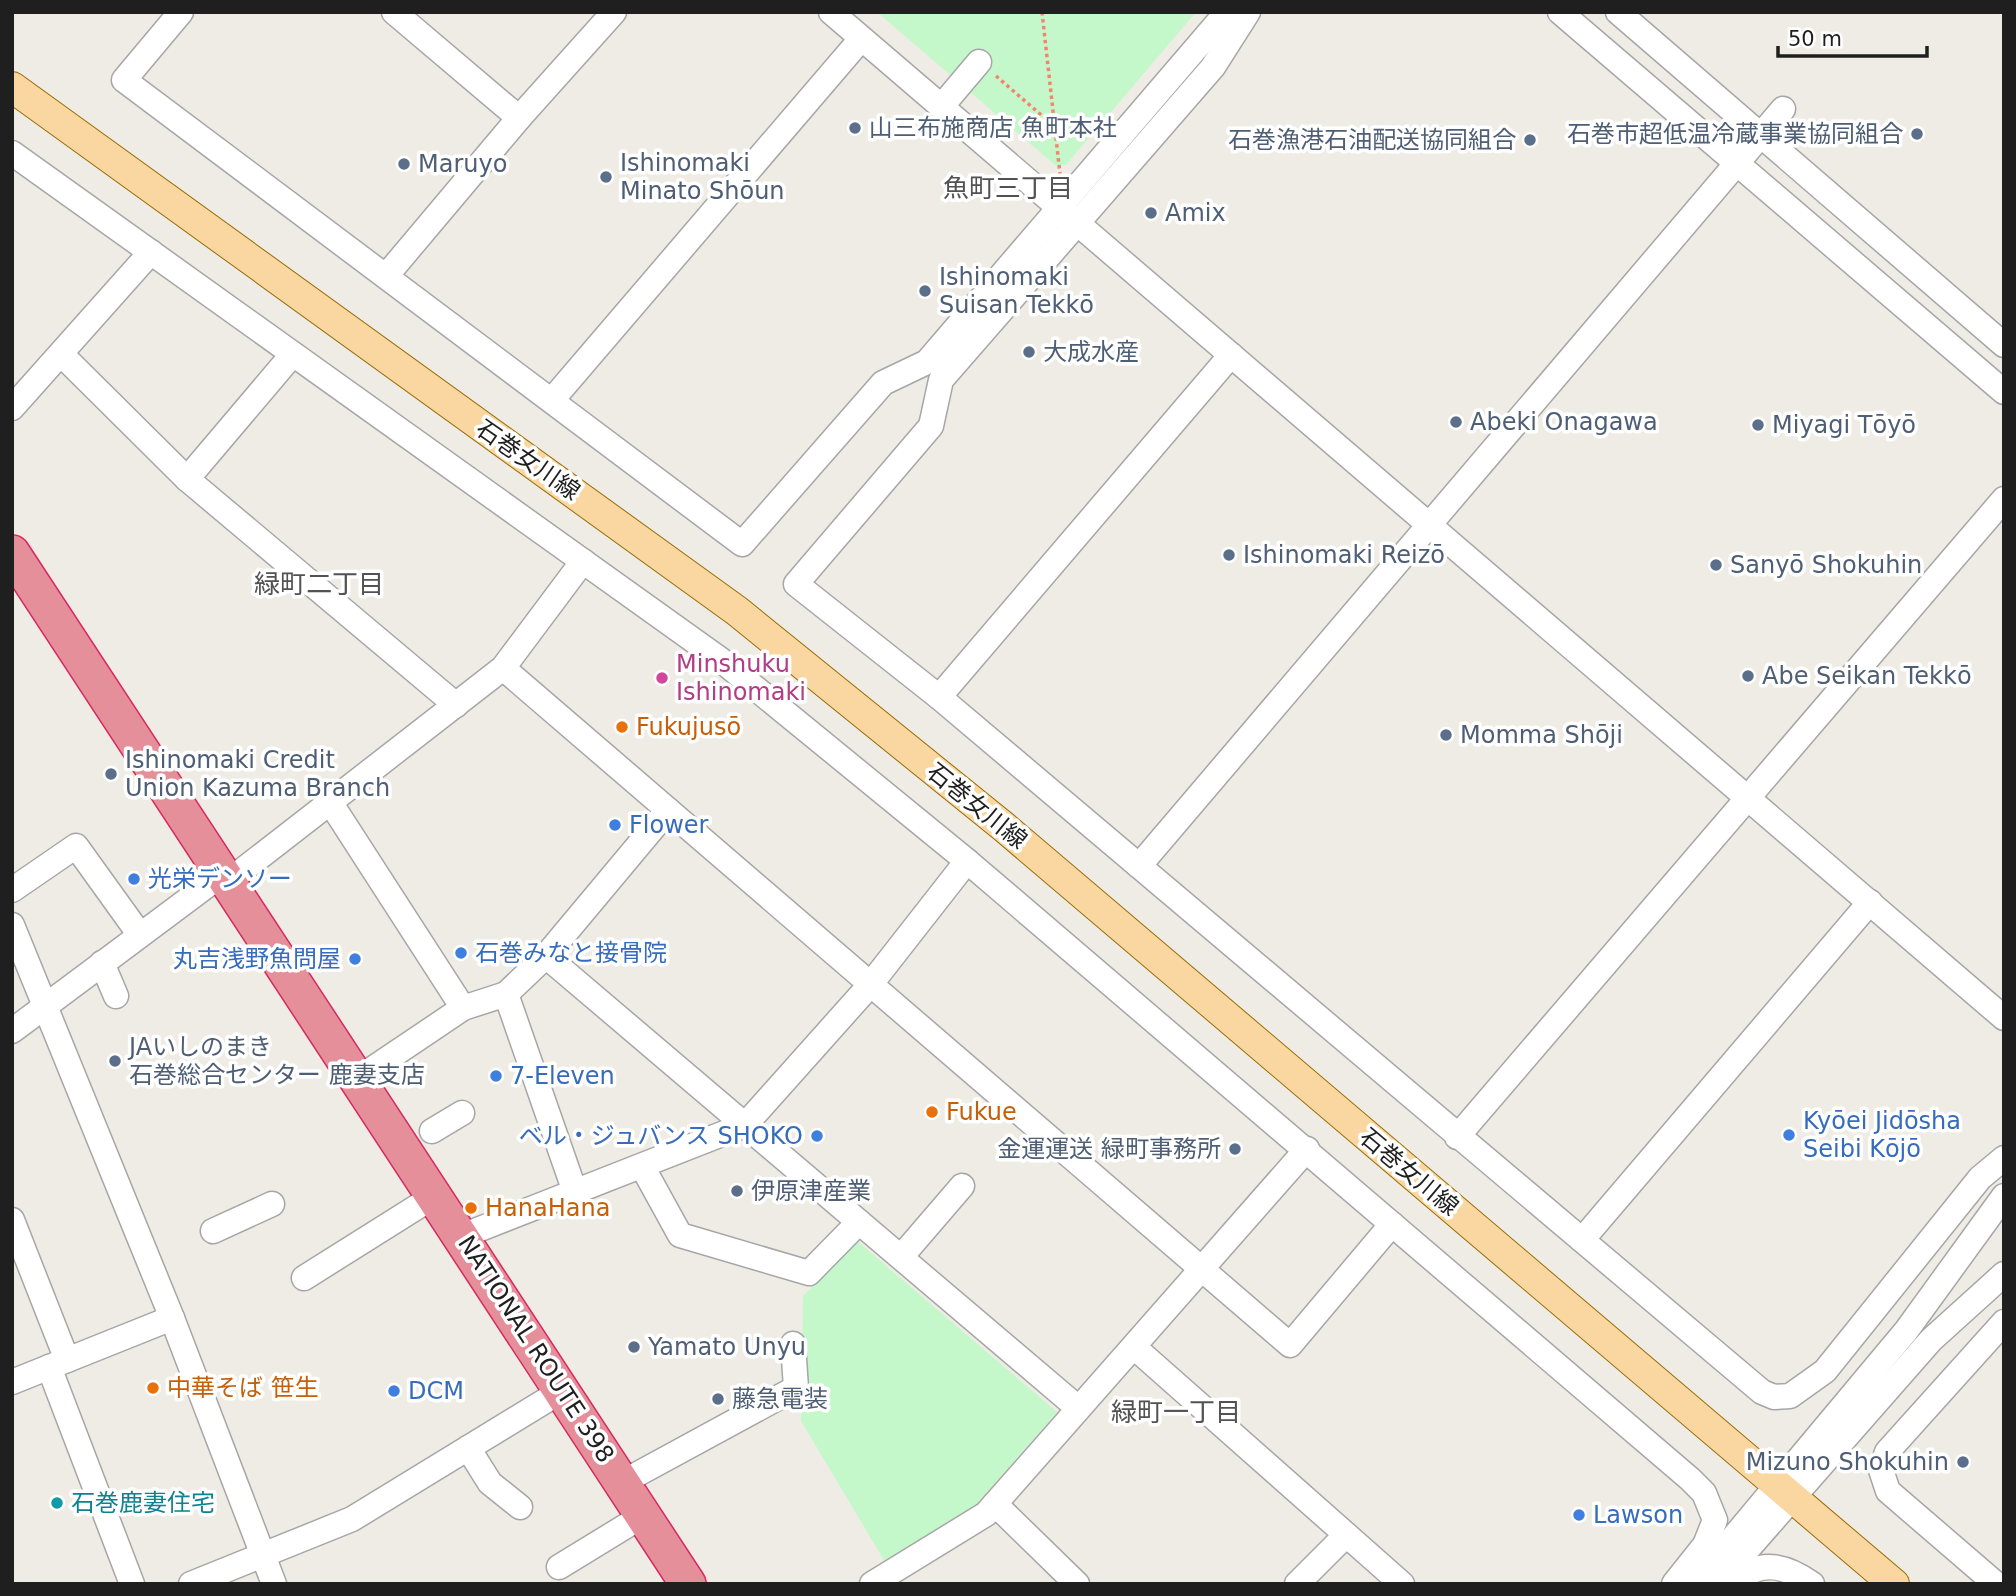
<svg xmlns="http://www.w3.org/2000/svg" width="2016" height="1596" font-family="'DejaVu Sans','Noto Sans JP',sans-serif">
  <style>
    .park { fill: #c4f8ca }
    .lines { fill: none; stroke-linecap: round; stroke-linejoin: round }
    .minor-casing { stroke: #a6a6a6; stroke-width: 27 }
    .major-casing { stroke: #966c04; stroke-width: 32 }
    .highway-casing { stroke: #d7295d; stroke-width: 38 }
    .path { stroke: #f6836f; stroke-width: 3.5; stroke-dasharray: 3.5 3.5; stroke-linecap: butt }
    .minor { stroke: #fff; stroke-width: 24 }
    .major { stroke: #fad7a0; stroke-width: 30 }
    .highway { stroke: #e58f9b; stroke-width: 35 }
    .service-dot { fill: #5c6f8a; stroke: #fff; stroke-width: 2.5 }
    .hotel-dot { fill: #d1479c; stroke: #fff; stroke-width: 2.5 }
    .food-dot { fill: #e8710a; stroke: #fff; stroke-width: 2.5 }
    .shop-dot { fill: #3f7fe0; stroke: #fff; stroke-width: 2.5 }
    .culture-dot { fill: #0f9aa8; stroke: #fff; stroke-width: 2.5 }
    .labels { text-anchor: middle; stroke-width: 7; stroke-linejoin: round; paint-order: stroke }
    .service-label { font-size: 24px; fill: #4e5e75; stroke: #fff; text-anchor: start }
    .street-label { font-size: 24px; fill: #1f1f1f; stroke: #fff }
    .hotel-label { font-size: 24px; fill: #b23c85; stroke: #fff; text-anchor: start }
    .food-label { font-size: 24px; fill: #c56008; stroke: #fff; text-anchor: start }
    .shop-label { font-size: 24px; fill: #366cbe; stroke: #fff; text-anchor: start }
    .culture-label { font-size: 24px; fill: #0d838f; stroke: #fff; text-anchor: start }
    .neighbourhood-label { font-size: 26px; fill: #525252; stroke: #fff }
  </style>
  <rect width="100%" height="100%" fill="#efece5"/>
  <g class="park">
    <path d="M877 12H1196L1066 165H1055Z"/>
    <path d="M857 1241 1057 1412 963 1520 885 1562 801 1421 803 1296Z"/>
  </g>
  <g class="lines">
    <defs>
      <g id="minor">
        <path d="M181 12 124 80 742 544 883 383 927 362 1227 12"/>
        <path d="M394 12 519 118"/>
        <path d="M831 12 2004 1018"/>
        <path d="M1248 12 1213 67 941 380 931 426 796 584 939 697 1762 1392 1774 1397 1790 1396 1825 1371 1980 1178 2004 1158"/>
        <path d="M1560 12 2004 392"/>
        <path d="M1618 12 2004 345"/>
        <path d="M941 107 979 62"/>
        <path d="M12 153 721 660 967 861 1690 1479 1704 1493 1715 1520 1705 1545 1674 1584"/>
        <path d="M386 276 519 118 614 12"/>
        <path d="M61 354 187 479 456 705"/>
        <path d="M552 400 861 39"/>
        <path d="M12 408 151 252"/>
        <path d="M187 479 292 355"/>
        <path d="M503 668 1290 1345 1392 1224"/>
        <path d="M939 697 1231 355"/>
        <path d="M330 802 463 1008"/>
        <path d="M1139 866 1783 109"/>
        <path d="M12 890 76 846 140 935"/>
        <path d="M12 925 172 1318 274 1584"/>
        <path d="M546 956 1078 1408"/>
        <path d="M102 963 116 996"/>
        <path d="M506 994 575 1192"/>
        <path d="M12 1031 209 884 239 873 503 668 583 561"/>
        <path d="M359 1078 463 1008 506 994 546 956 668 810"/>
        <path d="M432 1131 462 1113"/>
        <path d="M1457 1137 2004 499"/>
        <path d="M642 1166 680 1235 809 1273 859 1222"/>
        <path d="M12 1220 67 1360"/>
        <path d="M213 1231 272 1204"/>
        <path d="M462 1236 745 1125 870 985 967 861"/>
        <path d="M1582 1240 1870 902"/>
        <path d="M901 1257 962 1186"/>
        <path d="M304 1278 436 1195"/>
        <path d="M1134 1347 1402 1584"/>
        <path d="M49 1367 132 1584"/>
        <path d="M12 1382 172 1318"/>
        <path d="M468 1448 490 1483 520 1507"/>
        <path d="M623 1482 796 1388 793 1344"/>
        <path d="M995 1504 1077 1584"/>
        <path d="M559 1567 644 1515"/>
        <path d="M1697 1581 1906 1331 2004 1196"/>
        <path d="M191 1584 352 1519 563 1390"/>
        <path d="M872 1584 986 1514 1307 1149"/>
        <path d="M1297 1584 1346 1535"/>
        <path d="M1717 1584 1931 1340 2004 1274"/>
        <path d="M1736 1584C1758 1557 1787 1566 1812 1584"/>
        <path d="M1996 1584 1888 1491 1881 1470 1887 1452 2004 1322"/>
      </g>
      <path id="major" d="M12 87 737 611 1004 827 1894 1584"/>
      <path id="highway" d="M12 553 688 1584"/>
    </defs>
    <use href="#minor" class="minor-casing"/>
    <use href="#major" class="major-casing"/>
    <use href="#highway" class="highway-casing"/>
    <g class="path">
      <path d="M1042 12 1060 174"/>
      <path d="M996 76 1054 126"/>
    </g>
    <use href="#minor" class="minor"/>
    <use href="#major" class="major"/>
    <use href="#highway" class="highway"/>
  </g>
  <g class="service-dot">
    <circle cx="855" cy="128" r="7"/>
    <circle cx="1917" cy="134" r="7"/>
    <circle cx="1530" cy="140" r="7"/>
    <circle cx="404" cy="164" r="7"/>
    <circle cx="606" cy="177" r="7"/>
    <circle cx="1151" cy="213" r="7"/>
    <circle cx="925" cy="291" r="7"/>
    <circle cx="1029" cy="352" r="7"/>
    <circle cx="1456" cy="422" r="7"/>
    <circle cx="1758" cy="425" r="7"/>
    <circle cx="1229" cy="555" r="7"/>
    <circle cx="1716" cy="565" r="7"/>
    <circle cx="1748" cy="676" r="7"/>
    <circle cx="1446" cy="735" r="7"/>
    <circle cx="111" cy="774" r="7"/>
    <circle cx="115" cy="1061" r="7"/>
    <circle cx="1235" cy="1149" r="7"/>
    <circle cx="737" cy="1191" r="7"/>
    <circle cx="634" cy="1347" r="7"/>
    <circle cx="718" cy="1399" r="7"/>
    <circle cx="1963" cy="1462" r="7"/>
  </g>
  <circle class="hotel-dot" cx="662" cy="678" r="7"/>
  <g class="food-dot">
    <circle cx="622" cy="727" r="7"/>
    <circle cx="932" cy="1112" r="7"/>
    <circle cx="471" cy="1208" r="7"/>
    <circle cx="153" cy="1388" r="7"/>
  </g>
  <g class="shop-dot">
    <circle cx="615" cy="825" r="7"/>
    <circle cx="134" cy="879" r="7"/>
    <circle cx="461" cy="953" r="7"/>
    <circle cx="355" cy="959" r="7"/>
    <circle cx="496" cy="1076" r="7"/>
    <circle cx="1789" cy="1135" r="7"/>
    <circle cx="817" cy="1136" r="7"/>
    <circle cx="394" cy="1391" r="7"/>
    <circle cx="1579" cy="1515" r="7"/>
  </g>
  <circle class="culture-dot" cx="57" cy="1503" r="7"/>
  <g class="labels">
    <g class="service-label">
      <text x="869" y="136">山三布施商店 魚町本社</text>
      <text x="1903" y="142" text-anchor="end">石巻市超低温冷蔵事業協同組合</text>
      <text x="1516" y="148" text-anchor="end">石巻漁港石油配送協同組合</text>
      <text x="620" y="171">Ishinomaki<tspan x="620" dy="28">Minato Shōun</tspan></text>
      <text x="418" y="172">Maruyo</text>
      <text x="1165" y="221">Amix</text>
      <text x="939" y="285">Ishinomaki<tspan x="939" dy="28">Suisan Tekkō</tspan></text>
      <text x="1043" y="360">大成水産</text>
      <text x="1470" y="430">Abeki Onagawa</text>
      <text x="1772" y="433">Miyagi Tōyō</text>
      <text x="1243" y="563">Ishinomaki Reizō</text>
      <text x="1730" y="573">Sanyō Shokuhin</text>
      <text x="1762" y="684">Abe Seikan Tekkō</text>
      <text x="1460" y="743">Momma Shōji</text>
      <text x="125" y="768">Ishinomaki Credit<tspan x="125" dy="28">Union Kazuma Branch</tspan></text>
      <text x="129" y="1055">JAいしのまき<tspan x="129" dy="28">石巻総合センター 鹿妻支店</tspan></text>
      <text x="1221" y="1157" text-anchor="end">金運運送 緑町事務所</text>
      <text x="751" y="1199">伊原津産業</text>
      <text x="648" y="1355">Yamato Unyu</text>
      <text x="732" y="1407">藤急電装</text>
      <text x="1949" y="1470" text-anchor="end">Mizuno Shokuhin</text>
    </g>
    <g class="street-label">
      <text transform="translate(528 460) rotate(35)" y="8">石巻女川線</text>
      <text transform="translate(977 806) rotate(39)" y="8">石巻女川線</text>
      <text transform="translate(1409 1172) rotate(40)" y="8">石巻女川線</text>
      <text transform="translate(536 1349) rotate(57)" y="8">NATIONAL ROUTE 398</text>
    </g>
    <g class="hotel-label">
      <text x="676" y="672">Minshuku<tspan x="676" dy="28">Ishinomaki</tspan></text>
    </g>
    <g class="food-label">
      <text x="636" y="735">Fukujusō</text>
      <text x="946" y="1120">Fukue</text>
      <text x="485" y="1216">HanaHana</text>
      <text x="167" y="1396">中華そば 笹生</text>
    </g>
    <g class="shop-label">
      <text x="629" y="833">Flower</text>
      <text x="148" y="887">光栄デンソー</text>
      <text x="475" y="961">石巻みなと接骨院</text>
      <text x="341" y="967" text-anchor="end">丸吉浅野魚問屋</text>
      <text x="510" y="1084">7-Eleven</text>
      <text x="1803" y="1129">Kyōei Jidōsha<tspan x="1803" dy="28">Seibi Kōjō</tspan></text>
      <text x="803" y="1144" text-anchor="end">ベル・ジュバンス SHOKO</text>
      <text x="408" y="1399">DCM</text>
      <text x="1593" y="1523">Lawson</text>
    </g>
    <g class="culture-label">
      <text x="71" y="1511">石巻鹿妻住宅</text>
    </g>
    <g class="neighbourhood-label">
      <text x="1008" y="197">魚町三丁目</text>
      <text x="319" y="593">緑町二丁目</text>
      <text x="1176" y="1421">緑町一丁目</text>
    </g>
  </g>
  <rect width="2016" height="1596" fill="none" stroke="#1f1f1f" stroke-width="28"/>
  <path d="M1778 46v10h149v-10" fill="none" stroke="#1f1f1f" stroke-width="3.5"/>
  <text x="1788" y="46" font-size="21" fill="#1f1f1f" stroke="#ffffff" stroke-width="5" paint-order="stroke">50 m</text>
</svg>
